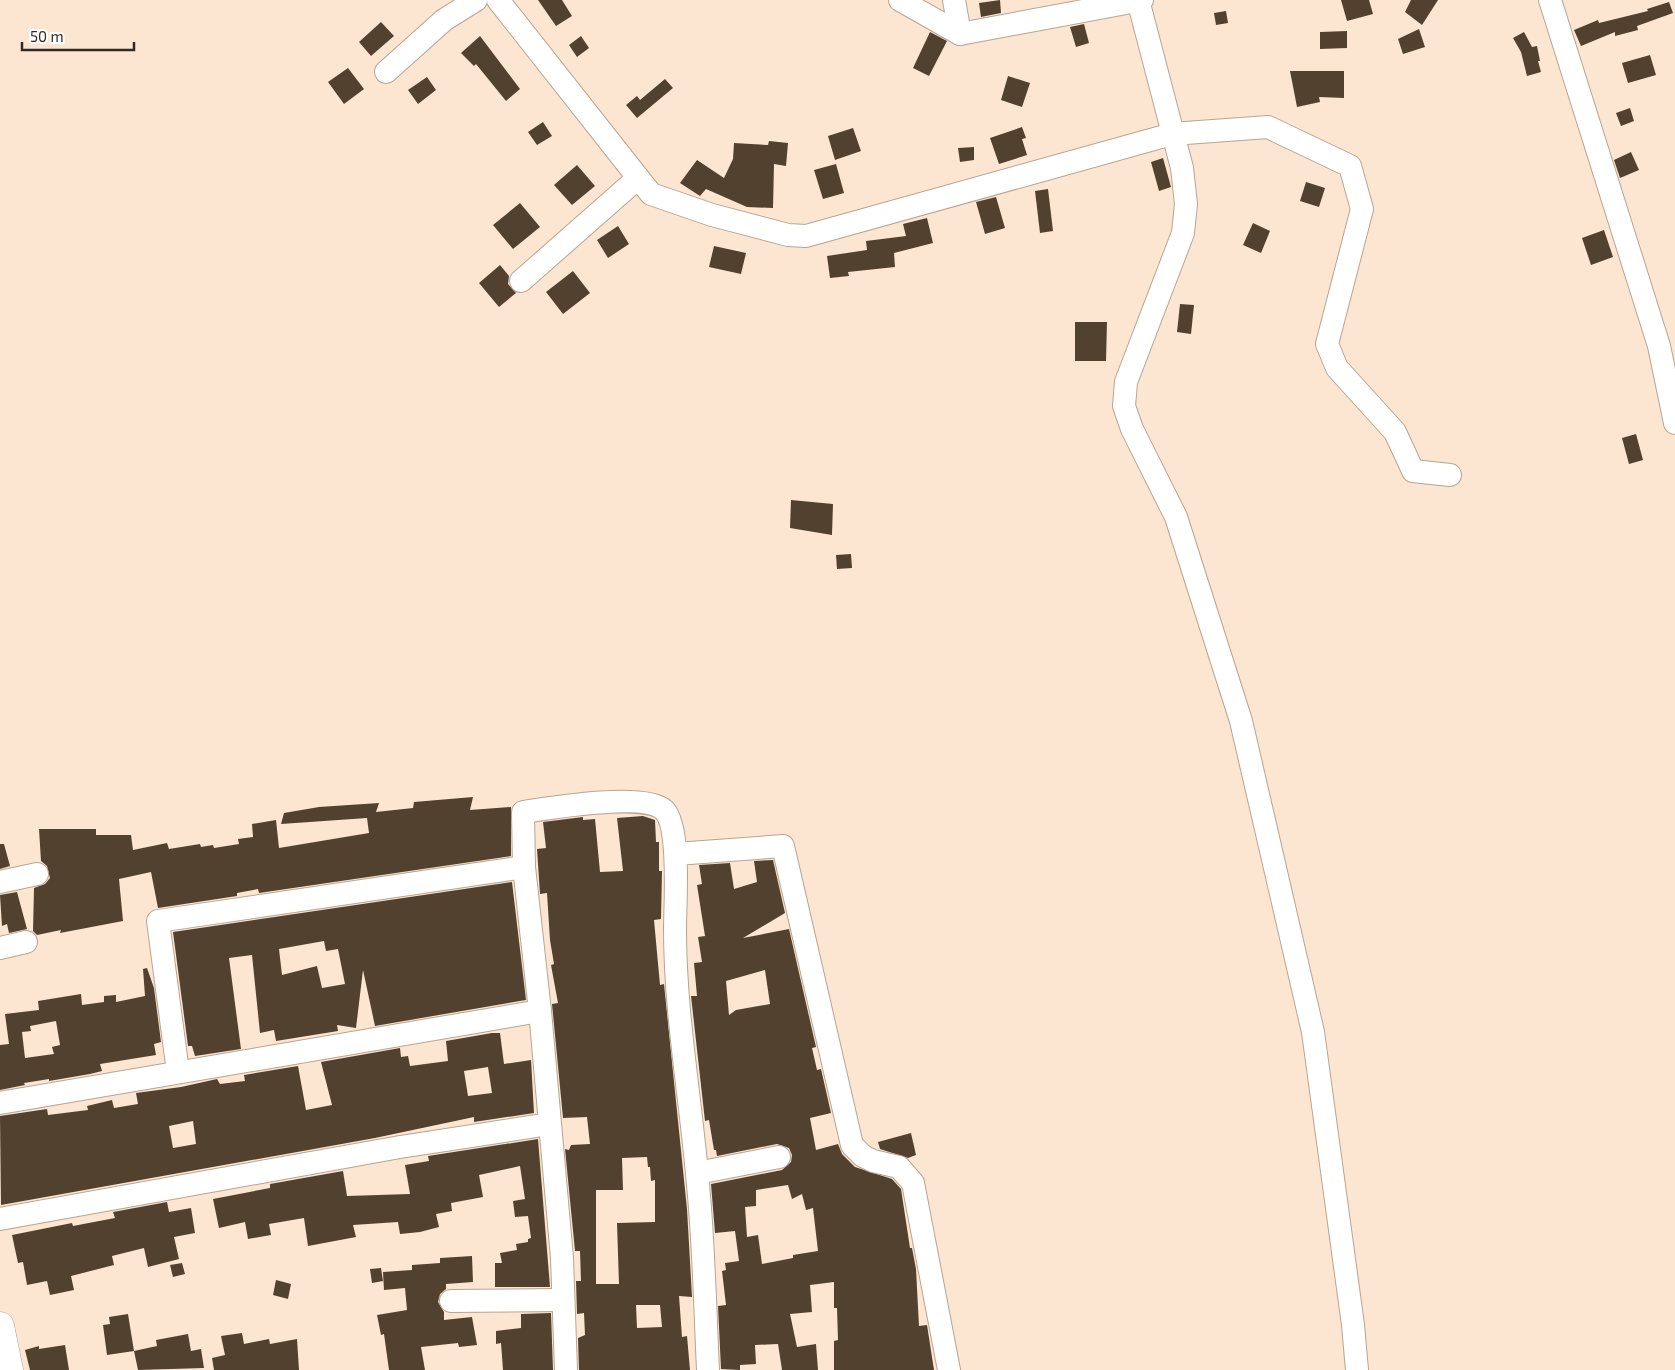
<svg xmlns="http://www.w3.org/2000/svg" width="1675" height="1370" font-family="'Exo 2',sans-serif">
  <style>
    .building { fill: #52412f; fill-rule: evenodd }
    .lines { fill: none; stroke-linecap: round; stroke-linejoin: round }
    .minor-casing { stroke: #b8a490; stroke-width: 24 }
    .major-casing { stroke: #b8a490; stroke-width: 29 }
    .minor { stroke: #fff; stroke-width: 22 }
    .major { stroke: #fff; stroke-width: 28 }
  </style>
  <rect width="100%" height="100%" fill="#fce6d1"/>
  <g class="building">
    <path d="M538 0H562L572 16 556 26Z"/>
    <path d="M1000 0 1001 13 981 17 979 3Z"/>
    <path d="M1341 0H1369L1373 14 1347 21Z"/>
    <path d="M1411 0H1438L1422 25 1405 12Z"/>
    <path d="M1669 2 1673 13 1637 26 1638 30 1615 36V32L1581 46 1574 30 1598 20 1599 23 1648 11 1647 9Z"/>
    <path d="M1226 11 1228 23 1216 25 1214 13Z"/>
    <path d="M381 22 394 36 371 56 359 42Z"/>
    <path d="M1084 24 1089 43 1076 47 1070 27Z"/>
    <path d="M1419 29 1425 47 1403 54 1398 39Z"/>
    <path d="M1347 31V48L1320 49V32Z"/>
    <path d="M930 32 947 41 929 76 913 68Z"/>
    <path d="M1524 32 1532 47 1537 46 1540 61H1538L1541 72 1527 76 1521 52 1513 38Z"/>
    <path d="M480 36 520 89 506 101 476 64 474 66 461 53Z"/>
    <path d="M581 36 589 48 577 57 569 45Z"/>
    <path d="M1650 55 1656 75 1628 83 1622 63Z"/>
    <path d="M348 68 364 89 344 104 328 82Z"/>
    <path d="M1290 71H1344V98L1319 97 1320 102 1297 107Z"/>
    <path d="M1008 76 1030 83 1022 107 1001 100Z"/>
    <path d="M427 77 436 90 418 104 408 90Z"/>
    <path d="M665 79 673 88 637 118 626 105 637 96 640 100Z"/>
    <path d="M1630 108 1634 121 1621 126 1616 113Z"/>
    <path d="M543 122 552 136 537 145 528 132Z"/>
    <path d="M1022 127 1026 138 1022 139 1027 155 999 164 990 138Z"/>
    <path d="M853 128 861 151 835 160 828 136Z"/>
    <path d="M769 141 788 143 786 166 774 164 773 208 747 207 706 189 700 196 680 183 697 160 724 178 733 159 734 143 768 145Z"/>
    <path d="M974 147V160L960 162 958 148Z"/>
    <path d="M1631 152 1639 170 1620 178 1614 160Z"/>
    <path d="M1163 158 1171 187 1159 191 1151 162Z"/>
    <path d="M836 164 844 193 823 199 814 170Z"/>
    <path d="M577 165 595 186 572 205 554 185Z"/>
    <path d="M1306 182 1325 188 1319 207 1300 201Z"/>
    <path d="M1048 189 1053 231 1040 233 1035 191Z"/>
    <path d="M996 197 1005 228 985 234 976 202Z"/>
    <path d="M520 203 540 227 513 249 493 225Z"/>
    <path d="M927 218 933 243 894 253 895 267 848 272 849 276 830 278 827 256 867 250 866 241 906 236 903 224Z"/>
    <path d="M1253 223 1270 231 1261 253 1243 245Z"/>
    <path d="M618 226 629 244 608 258 597 240Z"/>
    <path d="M1604 230 1613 257 1591 265 1582 238Z"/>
    <path d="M714 246 746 253 741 274 709 267Z"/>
    <path d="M500 265 509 276 508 284 516 293 499 307 479 283Z"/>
    <path d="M573 271 590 293 563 314 546 292Z"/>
    <path d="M1180 304 1194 305 1191 334 1177 332Z"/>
    <path d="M1075 322H1107L1106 361H1075Z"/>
    <path d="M1636 434 1643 460 1629 464 1622 438Z"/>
    <path d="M791 500 833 504 832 535 790 528Z"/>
    <path d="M851 554 852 568 837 569 836 555Z"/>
    <path d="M473 797 470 810 511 807V856L259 893 258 889 237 893V896L158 908 151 872 119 879 123 921 60 933 61 930 37 935 33 931 34 888 45 884 50 878 47 866 41 861 39 829H96V835H131L133 850 167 843 169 849 200 844 201 847 213 845 214 848 239 844 238 839 253 837 252 824 276 820 279 848 369 833 367 818 281 824 284 813 319 807 379 803 376 812 413 808 414 802Z"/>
    <path d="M643 816 655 820 656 842H659V871H662L661 919 654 920 660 985 664 984 687 1209 692 1297 679 1296 682 1337 687 1336 690 1370H579L578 1338 585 1335 584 1313 577 1314 576 1281H581L580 1251H575L565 1149 569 1150 571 1145 590 1144 587 1117 563 1118 552 1004 558 1003 551 965 554 964 550 940 547 893 540 894 537 849 546 848 543 822 583 817V820L595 819 600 872 623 871 617 818ZM647 1157 648 1167H650L651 1181 655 1180V1222L617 1223 619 1284H596V1190H623L622 1158ZM636 1305H660L662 1327 637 1328Z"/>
    <path d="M0 844H4L10 866 0 869Z"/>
    <path d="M773 860 785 913 743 938 789 929 816 1047 812 1048 817 1070 821 1069 831 1113 810 1118 816 1150 838 1144 842 1154 855 1167 892 1179 901 1189 910 1248H912L916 1269 919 1326 927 1325 934 1370H834V1341L838 1340 837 1308H834V1282L810 1285 812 1312 790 1314 797 1347 816 1344 818 1370H782L778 1344 755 1345 756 1364 740 1365V1370L721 1369 718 1306 726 1305 722 1271 726 1270 725 1263 739 1261 735 1231 715 1233 711 1184 782 1170 791 1162 792 1155 789 1148 777 1144 717 1156 716 1150H714L709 1120 705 1121 691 996H697L694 963 702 962 698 937 705 936 697 885 702 884 699 865 730 863 734 889 757 882 754 861ZM765 970 770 1004 736 1010 729 1015 726 981ZM788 1185 792 1199 802 1194 806 1210 813 1208 818 1251 793 1255V1258L762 1264 758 1235 747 1237 745 1207 756 1206V1190Z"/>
    <path d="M512 882 526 1000 375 1026 363 970 356 1028 337 1025 338 1031 276 1041 274 1030 260 1033 252 955 229 958 241 1049 195 1056 192 1046H188L173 932ZM324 941 326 951 338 949 345 984 322 988 317 966 282 975 279 949Z"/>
    <path d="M17 892 27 929 9 933 7 924 2 926 0 895Z"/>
    <path d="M147 968 154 988 161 1042 154 1044 156 1055 100 1064 102 1071 90 1074 49 1081V1079L24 1083 25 1085 0 1090V1045L9 1044 5 1014 39 1010 38 1001 81 994 82 1005 104 1002V996L116 995V1002L145 996 143 969ZM56 1021 60 1045 52 1047 54 1054 25 1058 22 1032 31 1031 30 1026Z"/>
    <path d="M492 1033H500L504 1064 531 1060 534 1113 474 1122V1117L375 1138 1 1205 0 1116 47 1109 48 1115 88 1110 87 1106 112 1100 114 1108 138 1104 136 1093 181 1087 217 1079 220 1084 245 1081 244 1075 298 1066 306 1110 332 1105 321 1062 400 1048 401 1057 408 1056 410 1066 448 1061 446 1041ZM488 1067 492 1093 468 1096 464 1071ZM193 1121 196 1144 173 1148 169 1126Z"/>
    <path d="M911 1133 916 1155 908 1158 880 1149 878 1142Z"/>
    <path d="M538 1139 550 1287H495V1263H502L500 1253 517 1250 516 1244 528 1242V1239L531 1238 528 1216 515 1217 513 1201 525 1199 520 1166 479 1175 483 1197 451 1203 452 1211 436 1214 439 1227 420 1232 400 1234 398 1222 353 1225 356 1237 308 1246 304 1218 269 1224 271 1235 248 1239 245 1222 219 1228 213 1199 270 1188V1184L343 1171 347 1196 410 1194 405 1165 429 1161 428 1156Z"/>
    <path d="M167 1202 169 1212 191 1208 195 1233 174 1237 179 1259 148 1267 144 1248 112 1256 114 1265 71 1276 74 1290 50 1295 47 1281 27 1285 23 1262 18 1263 12 1235 72 1223 73 1226 115 1218 113 1212Z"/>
    <path d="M472 1256 473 1282 446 1284V1289L440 1294 438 1302 444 1312V1320L472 1317 477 1345 459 1347 458 1343 421 1347 425 1370H389L384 1334 381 1335 377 1315 407 1310 405 1288 384 1290 383 1272 412 1270V1265L440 1263V1258Z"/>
    <path d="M182 1263 185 1274 173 1277 170 1265Z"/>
    <path d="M381 1268 383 1281 372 1283 370 1269Z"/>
    <path d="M276 1280 291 1284 288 1299 273 1295Z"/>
    <path d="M551 1313 553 1370H503L501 1343 496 1344V1331L521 1328V1314Z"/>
    <path d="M128 1314 134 1351 107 1355 103 1325 110 1324 109 1317Z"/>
    <path d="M242 1333 244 1344 269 1339 270 1344 297 1339 299 1370H214L212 1358 225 1355 221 1336Z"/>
    <path d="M188 1334 191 1351 201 1349 204 1368 138 1370 134 1351 157 1346 156 1340Z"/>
    <path d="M65 1345 69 1370H30L25 1350 39 1346V1349Z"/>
  </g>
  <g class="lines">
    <defs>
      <g id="minor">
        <path d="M498 0 651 194 712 215 788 235 806 236 1172 134 1268 127 1350 166 1362 209 1327 344 1337 368 1395 432 1413 471 1450 475"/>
        <path d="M900 0 960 34 1142 0"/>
        <path d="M954 0 960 34"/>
        <path d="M1138 0 1182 168 1186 204 1183 233 1126 382 1124 406 1132 429 1176 517 1241 721 1313 1032 1353 1325 1357 1370"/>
        <path d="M1550 0 1659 346 1675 423"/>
        <path d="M386 72 444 20 476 0"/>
        <path d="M521 281 638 178"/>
        <path d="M676 854 783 846 852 1145 863 1156 873 1161 899 1167 913 1183 949 1370"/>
        <path d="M0 882 37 874"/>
        <path d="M0 948 26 942"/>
        <path d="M178 1072 158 921 524 867"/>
        <path d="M0 1103 540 1011"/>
        <path d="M697 1173 779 1157"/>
        <path d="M0 1219 400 1147 549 1124"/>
        <path d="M451 1301 563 1300"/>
        <path d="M566 1370 562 1258 540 1011 524 867 523 812C549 808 645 792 664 810 681 827 675 904 675 929 675 1015 691 1100 698 1185 704 1246 705 1308 708 1370"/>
      </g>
      <path id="major" d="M0 1326 9 1370"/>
    </defs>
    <use href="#minor" class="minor-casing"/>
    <use href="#major" class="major-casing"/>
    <use href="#minor" class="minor"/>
    <use href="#major" class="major"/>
  </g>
  <path d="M22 42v8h112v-8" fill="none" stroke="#332b23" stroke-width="2.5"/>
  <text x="30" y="42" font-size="15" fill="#332b23" stroke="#ffffff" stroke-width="4" paint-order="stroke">50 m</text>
</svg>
